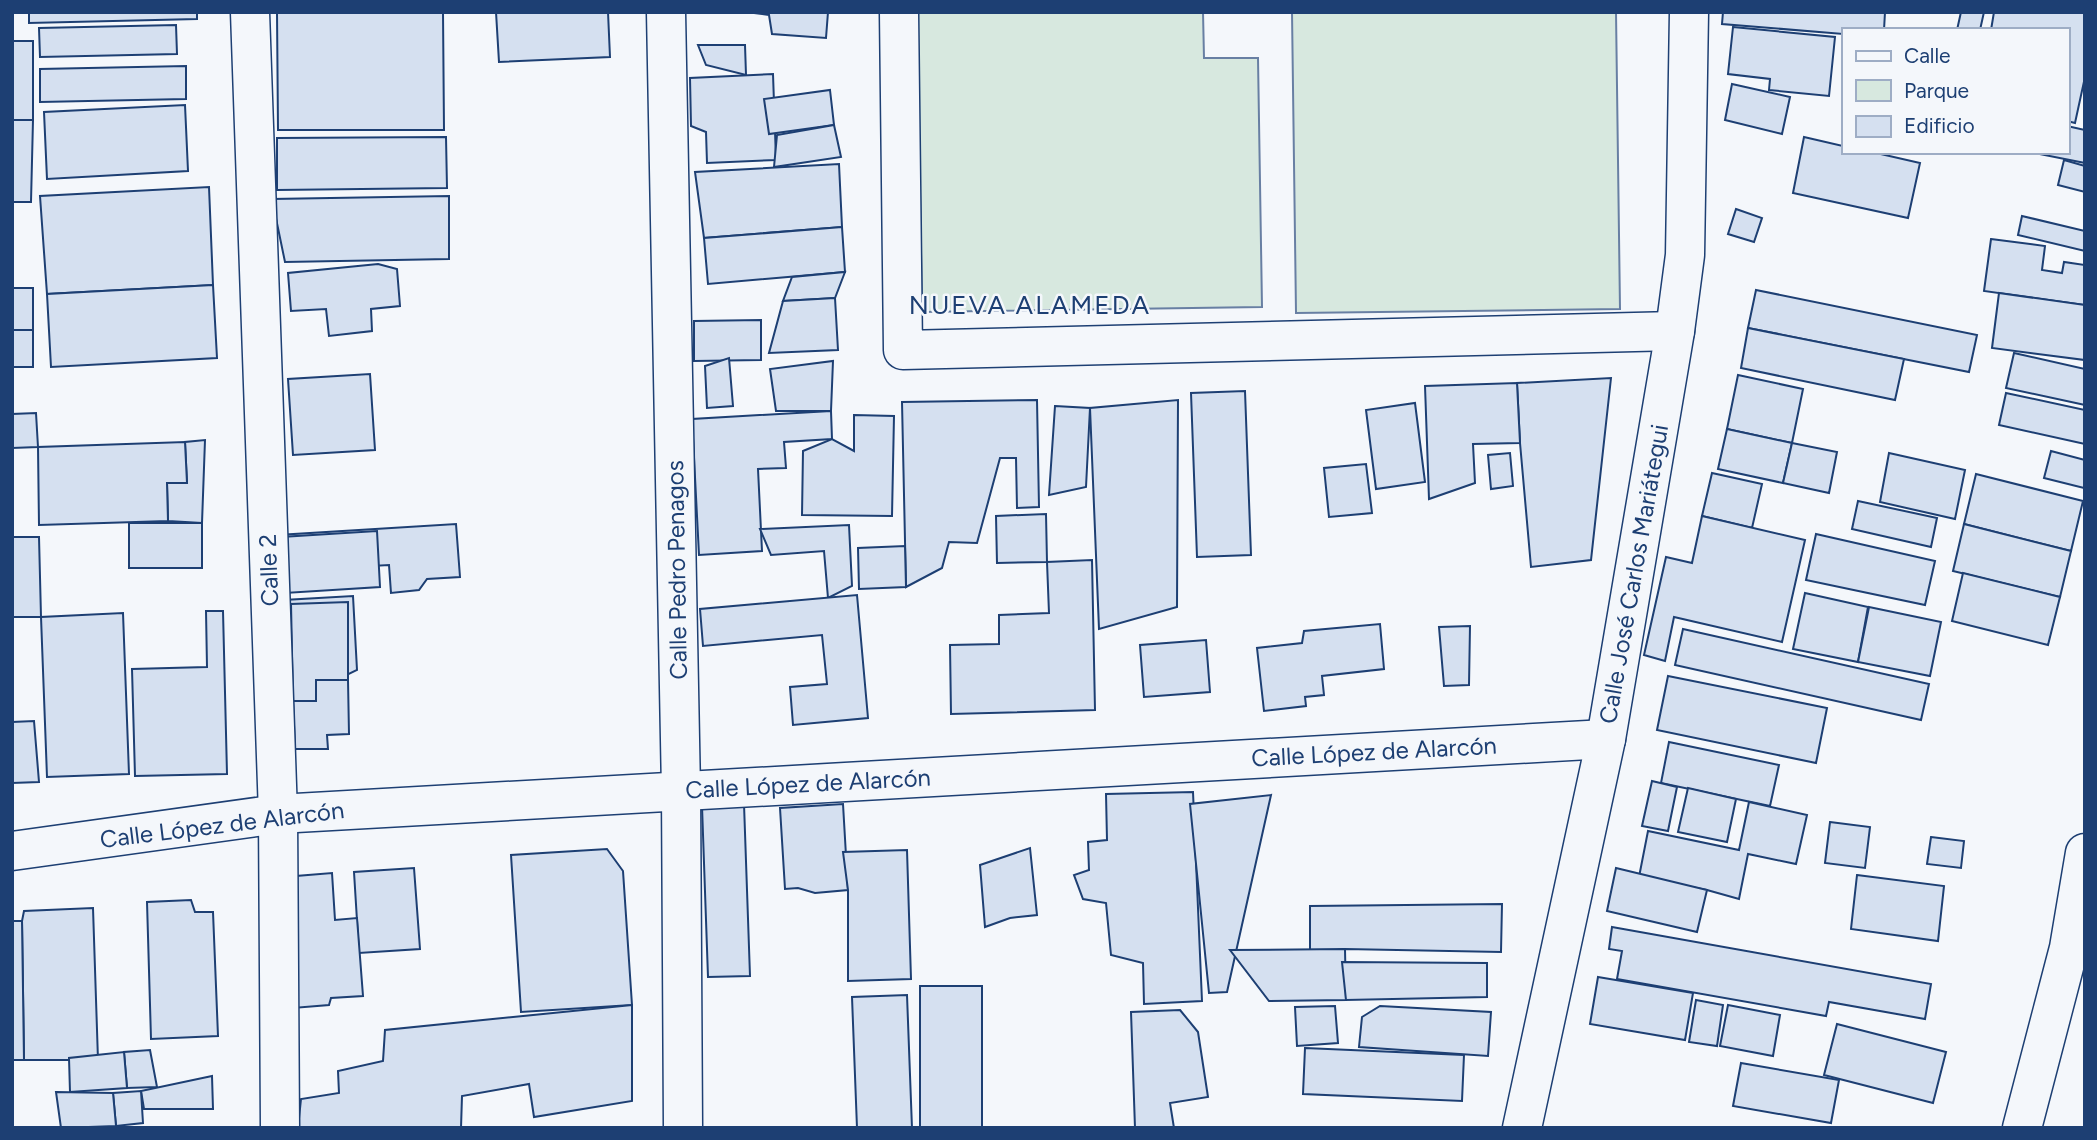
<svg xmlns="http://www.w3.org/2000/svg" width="2097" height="1140" font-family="Figtree,sans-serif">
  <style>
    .green { fill: #d7e8df; stroke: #687fa3; stroke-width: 2 }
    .building { fill: #d5e0f0; stroke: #1d3f73; stroke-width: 2 }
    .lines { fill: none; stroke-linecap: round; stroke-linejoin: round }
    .street-casing { stroke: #1d3f73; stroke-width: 41 }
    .street { stroke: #f4f7fb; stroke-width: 38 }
    .labels { text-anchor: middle; stroke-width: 5; stroke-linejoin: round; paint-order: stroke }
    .street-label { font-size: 24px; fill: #1d3f73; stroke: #f4f7fb }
    .neighbourhood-label { font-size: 26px; letter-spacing: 2px; fill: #1d3f73; stroke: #f4f7fb }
  </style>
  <rect width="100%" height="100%" fill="#f4f7fb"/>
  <g class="green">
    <path d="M917 12H1203L1204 58H1258L1262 307 922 312Z"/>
    <path d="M1292 12H1616L1620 309 1296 313Z"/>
  </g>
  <g class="building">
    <path d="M29 12H197V19L29 23Z"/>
    <path d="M277 12H443L444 130H278Z"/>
    <path d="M496 12H608L610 57 499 62Z"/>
    <path d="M746 12H828L826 38 772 34 769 15Z"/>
    <path d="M1723 12H1885L1884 30H1843V34L1722 24Z"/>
    <path d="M1961 12H1984L1980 30H1957Z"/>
    <path d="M1994 12H2085V77L2075 123 2067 121V30H1991Z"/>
    <path d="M176 25 177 54 40 57 39 28Z"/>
    <path d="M1733 27 1835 37 1829 96 1769 90 1770 79 1728 74Z"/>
    <rect x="12" y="41" width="21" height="79"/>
    <path d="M698 45H745L746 75 706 65Z"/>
    <path d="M186 66V99L40 102V69Z"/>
    <path d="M773 74 776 160 707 163 706 132 691 126 690 78Z"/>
    <path d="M1732 84 1790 97 1782 134 1725 120Z"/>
    <path d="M830 90 834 125 769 134 764 99Z"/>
    <path d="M185 105 188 171 47 179 44 112Z"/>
    <path d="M12 120H33L31 202H12Z"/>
    <path d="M834 125 841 157 774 167 777 135Z"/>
    <path d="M2067 126 2085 130V163L2030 152H2067Z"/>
    <path d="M446 137 447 188 277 190V138Z"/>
    <path d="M1804 137 1843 146V152H1872L1920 163 1908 218 1793 193Z"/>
    <path d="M2064 160 2085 166V192L2058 185Z"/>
    <path d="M839 164 842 227 704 238 695 172Z"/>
    <path d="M209 187 213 285 47 294 40 196Z"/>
    <path d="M449 196V259L285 262 272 199Z"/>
    <path d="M1736 209 1762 218 1754 242 1728 234Z"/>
    <path d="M2022 216 2085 231V251L2018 235Z"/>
    <path d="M842 227 845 272 708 284 704 238Z"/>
    <path d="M1991 239 2045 246 2042 270 2062 273 2064 262 2085 265V305L1984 291Z"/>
    <path d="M378 264 397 269 400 306 371 309 372 331 329 336 326 309 291 311 288 273Z"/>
    <path d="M845 272 835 298 783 301 792 277Z"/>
    <path d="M213 285 217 358 51 367 47 294Z"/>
    <rect x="12" y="288" width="21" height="42"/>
    <path d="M1756 290 1977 335 1969 372 1748 328Z"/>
    <path d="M1999 293 2085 305V360L1992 348Z"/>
    <path d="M835 298 838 350 769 353 783 301Z"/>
    <path d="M761 320V360L694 361V321Z"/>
    <path d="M1748 328 1904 359 1895 400 1741 368Z"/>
    <rect x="12" y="330" width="21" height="37"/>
    <path d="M2014 353 2085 369V405L2006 388Z"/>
    <path d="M729 358 733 406 707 408 705 366Z"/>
    <path d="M833 361 831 411H776L770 369Z"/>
    <path d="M370 374 375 450 293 455 288 379Z"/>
    <path d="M1738 375 1803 389 1792 443 1727 429Z"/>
    <path d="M1611 378 1591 560 1531 567 1520 443 1517 383Z"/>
    <path d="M1517 383 1520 443 1473 444 1475 483 1429 499 1425 386Z"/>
    <path d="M1245 391 1251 555 1197 557 1191 393Z"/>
    <path d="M2006 393 2085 410V444L1999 425Z"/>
    <path d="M1037 400 1039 507 1017 508 1016 458H1000L977 543 949 542 942 568 906 587 902 402Z"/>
    <path d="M1178 400 1177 607 1099 629 1090 408Z"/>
    <path d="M1415 403 1425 482 1376 489 1366 410Z"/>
    <path d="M1055 406 1090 408 1086 487 1049 495Z"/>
    <path d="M831 411 832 439 784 442 786 468 758 469 762 551 699 555 692 419Z"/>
    <path d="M36 413 38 447 12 448V414Z"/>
    <path d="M854 415 894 416 892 516 802 515 803 451 832 439 854 451Z"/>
    <path d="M1727 429 1792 443 1783 483 1718 469Z"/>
    <path d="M205 440 202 523 168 521 167 483H187L185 442Z"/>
    <path d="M185 442 187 483H167L168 521 39 525 38 447Z"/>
    <path d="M1792 443 1837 452 1829 493 1783 483Z"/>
    <path d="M2051 451 2085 460 2084 488 2044 478Z"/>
    <path d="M1510 453 1513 486 1491 489 1488 455Z"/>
    <path d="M1889 453 1965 470 1955 519 1880 502Z"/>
    <path d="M1366 464 1372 513 1329 517 1324 468Z"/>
    <path d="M1712 473 1762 484 1752 528 1702 516Z"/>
    <path d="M1976 474 2083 501 2071 551 1964 524Z"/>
    <path d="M1858 501 1937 518 1931 547 1852 529Z"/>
    <path d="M1046 514 1047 562 997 563 996 516Z"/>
    <path d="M1702 516 1805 540 1782 642 1674 617 1665 661 1644 655 1666 557 1692 563Z"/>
    <rect x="129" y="523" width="73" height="45"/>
    <path d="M456 524 460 577 427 579 419 590 391 593 389 565 281 571 278 535Z"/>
    <path d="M1964 524 2071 551 2060 597 1953 571Z"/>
    <path d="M849 525 852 586 828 598 824 551 771 555 760 529Z"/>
    <path d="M377 531 380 587 285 593 281 537Z"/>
    <path d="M1816 534 1935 561 1925 605 1806 580Z"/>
    <path d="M12 537H39L41 617H12Z"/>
    <path d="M905 546 906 587 859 589 858 548Z"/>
    <path d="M1092 560 1095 710 951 714 950 645 999 644V615L1049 613 1047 562Z"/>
    <path d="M1963 573 2060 597 2048 645 1952 621Z"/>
    <path d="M1805 593 1868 607 1858 662 1793 649Z"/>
    <path d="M857 595 868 718 793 725 790 687 827 684 822 635 703 646 700 609Z"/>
    <path d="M353 596 357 670 326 685 319 699 290 700 284 600Z"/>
    <path d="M348 602V680H316V701H293L291 604Z"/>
    <path d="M1869 607 1941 622 1930 676 1858 662Z"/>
    <path d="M206 611H223L227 774 135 776 132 669 207 667Z"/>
    <path d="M123 613 129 774 47 777 41 617Z"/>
    <path d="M1380 624 1384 669 1322 676 1324 695 1305 697 1306 706 1264 711 1257 648 1302 643 1304 631Z"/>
    <path d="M1470 626 1469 685 1444 686 1439 627Z"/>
    <path d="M1683 629 1929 684 1921 720 1675 665Z"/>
    <path d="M1206 640 1210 692 1144 697 1140 645Z"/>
    <path d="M1668 676 1827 708 1816 763 1657 730Z"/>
    <path d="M316 680H348L349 734 327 735 328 749H295L293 701H316Z"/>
    <path d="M34 721 39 782 12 783V722Z"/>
    <path d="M1669 742 1779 765 1770 806 1661 783Z"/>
    <path d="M1652 781 1677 787 1668 831 1642 826Z"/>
    <path d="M1688 788 1736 799 1727 842 1678 832Z"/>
    <path d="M1193 792 1202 1001 1144 1004 1143 963 1111 955 1106 903 1083 899 1074 875 1089 870 1088 842 1107 840 1106 794Z"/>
    <path d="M1271 795 1227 992 1209 993 1190 804Z"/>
    <path d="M1749 802 1807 815 1796 864 1748 854 1739 899 1707 890 1639 877 1648 831 1739 850Z"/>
    <path d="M744 804 750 976 708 977 702 806Z"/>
    <path d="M843 804 848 890 815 893 798 888 785 889 780 808Z"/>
    <path d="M1830 822 1870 827 1865 868 1825 863Z"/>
    <path d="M1931 837 1964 841 1961 868 1927 864Z"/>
    <path d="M1030 848 1037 915 1010 918 985 927 980 865Z"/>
    <path d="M607 849 623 871 632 1005 521 1012 511 855Z"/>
    <path d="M907 850 911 979 848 981V890L843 852Z"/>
    <path d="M414 868 420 949 359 953 354 872Z"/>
    <path d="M1616 868 1707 890 1697 932 1607 911Z"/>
    <path d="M332 873 335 920 357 918 363 996 331 998 329 1005 293 1008 284 877Z"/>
    <path d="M1857 875 1944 886 1938 941 1851 929Z"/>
    <path d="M191 900 195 912H213L218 1036 151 1039 147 902Z"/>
    <path d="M1502 904 1501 952 1345 949 1310 953V906Z"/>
    <path d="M93 908 98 1060H24L22 921 24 911Z"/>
    <path d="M12 921H22L24 1060H12Z"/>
    <path d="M1612 927 1931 984 1925 1019 1829 1002 1826 1016 1617 979 1622 951 1609 949Z"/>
    <path d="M1345 949 1346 1000 1269 1001 1230 950Z"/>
    <path d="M1342 962 1487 963V997L1346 1000Z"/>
    <path d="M1598 977 1693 993 1685 1040 1590 1024Z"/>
    <rect x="920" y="986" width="62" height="142"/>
    <path d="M907 995 912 1128H857L852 997Z"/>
    <path d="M1696 1000 1723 1005 1717 1046 1689 1042Z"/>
    <path d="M632 1005V1101L534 1117 529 1084 462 1096 461 1128H298L301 1099 339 1093 338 1071 383 1061 385 1030Z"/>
    <path d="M1728 1005 1780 1015 1773 1056 1720 1046Z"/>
    <path d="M1335 1006 1338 1043 1297 1046 1295 1007Z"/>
    <path d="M1380 1006 1491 1012 1488 1056 1359 1047 1362 1017Z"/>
    <path d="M1180 1010 1198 1032 1208 1097 1170 1103 1174 1128H1135L1131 1012Z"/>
    <path d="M1837 1024 1946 1052 1933 1103 1824 1075Z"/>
    <path d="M1305 1048 1464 1055 1462 1101 1303 1094Z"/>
    <path d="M150 1050 157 1087 127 1088 124 1052Z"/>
    <path d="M124 1052 127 1088 70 1092 69 1058Z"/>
    <path d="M1741 1063 1839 1080 1831 1123 1733 1106Z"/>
    <path d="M212 1076 213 1109H144L141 1091Z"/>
    <path d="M141 1091 143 1123 116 1126 113 1093Z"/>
    <path d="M56 1092 113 1093 116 1126 61 1128Z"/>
  </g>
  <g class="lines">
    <defs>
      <g id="street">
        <path d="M250 12 278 814 280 1128"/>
        <path d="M666 12 681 791 683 1128"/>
        <path d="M899 12 903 350 1675 331"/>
        <path d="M12 851 278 814 1606 739"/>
        <path d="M1522 1128 1606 739 1675 331 1685 255 1689 12"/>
        <path d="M2022 1128 2069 948 2085 853"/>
      </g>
    </defs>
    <use href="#street" class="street-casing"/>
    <use href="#street" class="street"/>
  </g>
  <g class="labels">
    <g class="street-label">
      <text transform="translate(269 570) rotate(-92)" y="8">Calle 2</text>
      <text transform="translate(677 570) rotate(-91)" y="8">Calle Pedro Penagos</text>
      <text transform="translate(1634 574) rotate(-80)" y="8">Calle José Carlos Mariátegui</text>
      <text transform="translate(1374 752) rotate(-3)" y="8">Calle López de Alarcón</text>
      <text transform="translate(808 784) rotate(-3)" y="8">Calle López de Alarcón</text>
      <text transform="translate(222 825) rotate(-7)" y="8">Calle López de Alarcón</text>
    </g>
    <g class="neighbourhood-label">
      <text x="1030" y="314">NUEVA ALAMEDA</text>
    </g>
  </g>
  <rect width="2097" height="1140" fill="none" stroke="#1d3f73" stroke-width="28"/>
  <rect x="1842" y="28" width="228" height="126" fill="#f4f7fb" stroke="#9eadc5" stroke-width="2"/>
  <rect x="1856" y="51" width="35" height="10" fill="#f4f7fb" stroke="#9eadc5" stroke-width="2"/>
  <text x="1904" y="63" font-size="21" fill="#1d3f73">Calle</text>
  <rect x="1856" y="80" width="35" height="21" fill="#d7e8df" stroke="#9eadc5" stroke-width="2"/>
  <text x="1904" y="98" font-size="21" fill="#1d3f73">Parque</text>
  <rect x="1856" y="116" width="35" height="21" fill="#d5e0f0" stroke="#9eadc5" stroke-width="2"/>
  <text x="1904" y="133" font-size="21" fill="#1d3f73">Edificio</text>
</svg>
